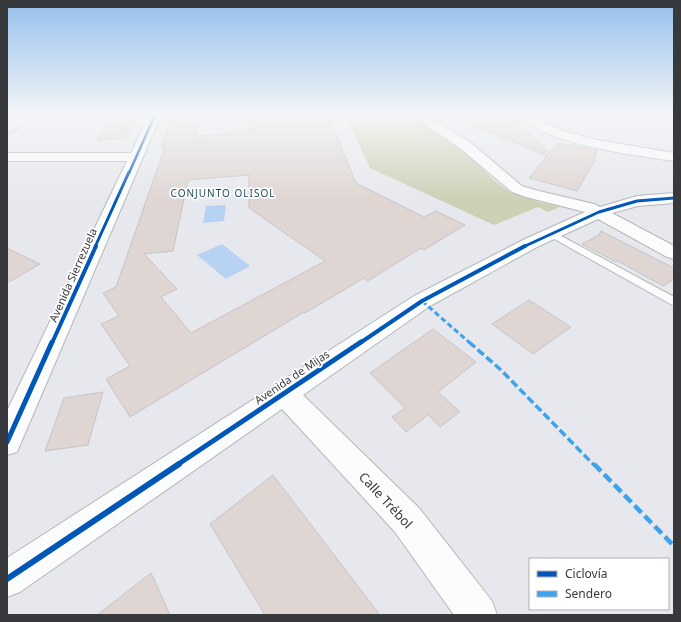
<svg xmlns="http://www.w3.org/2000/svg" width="681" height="622" font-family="'Noto Sans',sans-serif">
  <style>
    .green { fill: #ccd0b4 }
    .water { fill: #b8d2f3 }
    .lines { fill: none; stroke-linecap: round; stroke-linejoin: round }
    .stream { fill: #b8d2f3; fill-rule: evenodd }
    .building { fill: #dfd5d2; stroke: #c6c5c6; fill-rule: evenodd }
    .lane-casing { stroke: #b6b6ba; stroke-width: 2 }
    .street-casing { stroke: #b6b6ba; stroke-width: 2 }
    .lane { fill: #fbfcfc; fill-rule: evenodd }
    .street { fill: #fbfcfc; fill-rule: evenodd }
    .quiet-far2 { stroke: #3fa3ec; stroke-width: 3; stroke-dasharray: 5.5 3; stroke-linecap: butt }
    .quiet-far1 { stroke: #3fa3ec; stroke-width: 3.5; stroke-dasharray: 8 3.5; stroke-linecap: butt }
    .quiet { stroke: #3fa3ec; stroke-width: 4.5; stroke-dasharray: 10 4.5; stroke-linecap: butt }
    .cycleway-far4-casing { stroke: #fff; stroke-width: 4 }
    .cycleway-far3-casing { stroke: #fff; stroke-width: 5 }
    .cycleway-far2-casing { stroke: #fff; stroke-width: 6 }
    .cycleway-far1-casing { stroke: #fff; stroke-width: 8 }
    .cycleway-casing { stroke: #fff; stroke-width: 9 }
    .cycleway-far4 { stroke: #0057b8; stroke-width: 2.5 }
    .cycleway-far3 { stroke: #0057b8; stroke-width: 3 }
    .cycleway-far2 { stroke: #0057b8; stroke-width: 4 }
    .cycleway-far1 { stroke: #0057b8; stroke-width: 5 }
    .cycleway { stroke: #0057b8; stroke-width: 6 }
    .labels { text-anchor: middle; stroke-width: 3.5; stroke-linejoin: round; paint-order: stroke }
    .far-neighbourhood-label { font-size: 10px; letter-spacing: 1px; fill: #1c485d; stroke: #fff }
    .street-label { font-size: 11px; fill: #38393d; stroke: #fff }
    .near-street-label { font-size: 13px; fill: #38393d; stroke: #fff }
  </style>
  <rect width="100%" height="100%" fill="#e7e8ed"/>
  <path class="green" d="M345 115H411L469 155 496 182 510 192 539 202 560 207 548 212 538 207 494 225 370 168Z"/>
  <g class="water">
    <path d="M226 205 224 221 203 223 206 206Z"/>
    <path d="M222 244 250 266 226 279 197 255Z"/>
  </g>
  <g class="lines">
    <path class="stream" d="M41 115H46L7 136V133Z"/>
  </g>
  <g class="building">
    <path d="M113 115H139L126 138 97 140Z"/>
    <path d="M199 115 195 136 248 133V115H328L356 183 424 217 436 211 465 225 424 250 421 248 368 281 364 278 305 313 304 312 130 417 106 379 130 366 101 324 119 316 103 293 116 287 165 147 162 148 171 117ZM249 175V208L325 261 191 333 161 297 177 289 144 254 173 251 188 180Z"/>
    <path d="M513 118 549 153 558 143 597 150 594 162 577 191 529 178 547 156 459 119Z"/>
    <path d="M601 231 674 268V279L663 286 618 261 616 262 582 244 599 235Z"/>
    <path d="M7 248 40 264 7 283Z"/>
    <path d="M529 300 571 327 533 354 492 324Z"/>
    <path d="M433 329 476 362 438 392 460 412 440 427 428 415 406 432 392 417 405 408 370 373Z"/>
    <path d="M103 392 88 445 45 451 64 398Z"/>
    <path d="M273 475 380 615H265L210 524Z"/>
    <path d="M151 573 170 615H97Z"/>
  </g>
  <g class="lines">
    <defs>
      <path id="lane" d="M552 231 674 297V306L549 236 547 234 549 232Z"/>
      <g id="street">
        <path d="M149 115H161L17 452 7 455V411L127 161H7V153H131Z"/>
        <path d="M411 115H425L471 143 522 186 535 190 594 204 600 207 637 196 674 193V203L638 206 612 213 674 246V259L667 257 598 219 537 247 430 306 303 395 419 508 492 601 497 615H454L395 532 282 409 20 592 7 597V558L414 296 525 239 585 212 526 197 512 192 461 149Z"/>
        <path d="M520 115H533L543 122 560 130 597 140 674 153V161C639 156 541 144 520 115Z"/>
      </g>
    </defs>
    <use href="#lane" class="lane-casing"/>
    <use href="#street" class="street-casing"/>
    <use href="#lane" class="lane"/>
    <use href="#street" class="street"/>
    <path class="quiet-far2" d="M422 301 470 343"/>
    <path class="quiet-far1" d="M469 342 501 370 594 465"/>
    <path class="quiet" d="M594 464 674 546"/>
    <defs>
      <path id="cycleway-far4" d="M129 173 155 115"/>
      <g id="cycleway-far3">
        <path d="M95 247 129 172"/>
        <path d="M523 247 599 212 637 201 674 198"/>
      </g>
      <g id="cycleway-far2">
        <path d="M52 343 96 246"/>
        <path d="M360 343 422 301 525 246"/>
      </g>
      <g id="cycleway-far1">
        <path d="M7 442 52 342"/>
        <path d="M177 465 361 342"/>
      </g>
      <path id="cycleway" d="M7 579 179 464"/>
    </defs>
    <use href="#cycleway-far4" class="cycleway-far4-casing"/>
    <use href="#cycleway-far3" class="cycleway-far3-casing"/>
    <use href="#cycleway-far2" class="cycleway-far2-casing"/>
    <use href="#cycleway-far1" class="cycleway-far1-casing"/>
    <use href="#cycleway" class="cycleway-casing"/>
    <use href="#cycleway-far4" class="cycleway-far4"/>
    <use href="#cycleway-far3" class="cycleway-far3"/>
    <use href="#cycleway-far2" class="cycleway-far2"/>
    <use href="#cycleway-far1" class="cycleway-far1"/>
    <use href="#cycleway" class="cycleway"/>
  </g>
  <linearGradient id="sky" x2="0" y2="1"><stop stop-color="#95c0ec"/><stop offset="0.57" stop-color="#f4f5f7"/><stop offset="1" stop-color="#f4f5f7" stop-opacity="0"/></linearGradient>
  <rect width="681" height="202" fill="url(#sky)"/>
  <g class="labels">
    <g class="far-neighbourhood-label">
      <text x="223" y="197">CONJUNTO OLISOL</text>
    </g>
    <g class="street-label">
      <text transform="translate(73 275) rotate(-66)" y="4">Avenida Sierrezuela</text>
      <text transform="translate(292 377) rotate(-34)" y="4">Avenida de Mijas</text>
    </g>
    <g class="near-street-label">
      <text transform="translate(386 500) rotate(47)" y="5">Calle Trébol</text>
    </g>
  </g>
  <rect width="681" height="622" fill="none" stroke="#38393d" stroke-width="16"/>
  <rect x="529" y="558" width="140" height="52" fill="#ffffff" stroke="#afb0b1"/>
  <rect x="537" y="571" width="20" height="6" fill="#0057b8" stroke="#afb0b1"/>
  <text x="565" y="578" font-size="12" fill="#38393d">Ciclovía</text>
  <rect x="537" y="591" width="20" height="6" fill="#3fa3ec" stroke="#afb0b1"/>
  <text x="565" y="598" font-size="12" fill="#38393d">Sendero</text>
</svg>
